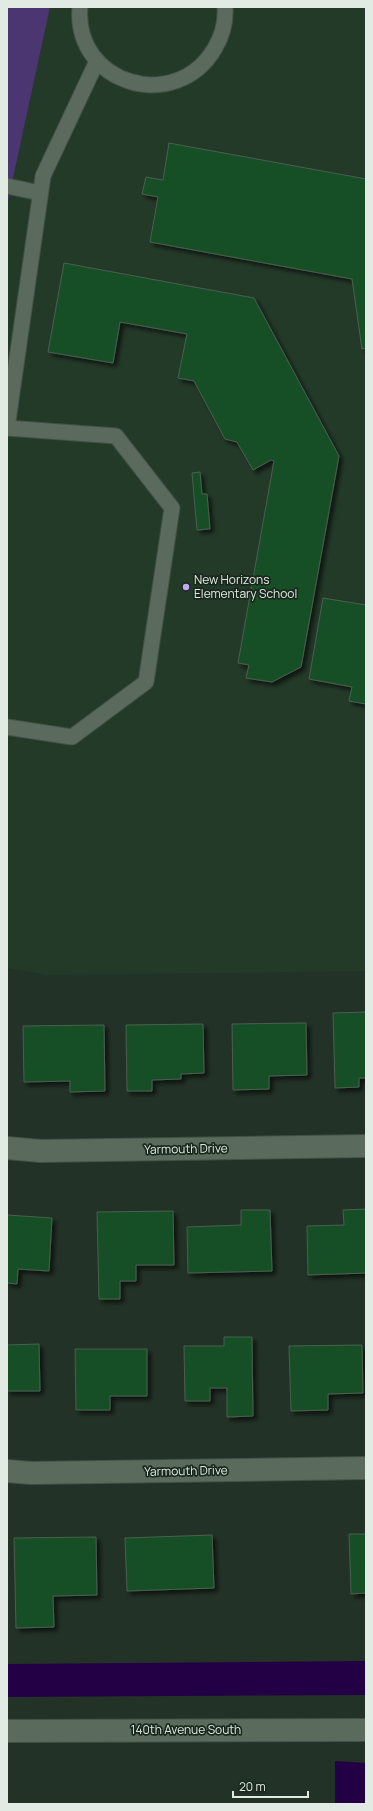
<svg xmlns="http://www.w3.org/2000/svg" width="373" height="1811" font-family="Manrope,sans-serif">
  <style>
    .built { fill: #243a29 }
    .green { fill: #4c3671 }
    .water { fill: #230046 }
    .building { fill: #125027; stroke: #4d5e50; filter: url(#shadow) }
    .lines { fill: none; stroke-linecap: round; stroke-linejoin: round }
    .lane-casing { stroke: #435046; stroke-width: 17 }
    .street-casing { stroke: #435046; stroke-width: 24 }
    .lane { stroke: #5a6b5d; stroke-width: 15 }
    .street { stroke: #5a6b5d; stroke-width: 22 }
    .poi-dot { fill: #c0a8f3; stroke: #19281c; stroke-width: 1.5 }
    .labels { text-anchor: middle; stroke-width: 3.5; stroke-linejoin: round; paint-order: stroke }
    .poi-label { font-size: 12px; fill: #e1ebe3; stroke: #19281c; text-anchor: start }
    .street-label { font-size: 12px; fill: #e1ebe3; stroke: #19281c }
  </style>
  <defs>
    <filter id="shadow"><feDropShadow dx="3.5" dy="3.5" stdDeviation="2" flood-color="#0009"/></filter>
  </defs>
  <rect width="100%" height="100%" fill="#233226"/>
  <path class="built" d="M50 7H366V971L48 975 7 968V206Z"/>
  <path class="green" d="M7 7H50L7 206Z"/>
  <g class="water">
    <path d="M366 1661V1695L7 1697V1664Z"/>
    <path d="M335 1761 366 1763V1804H335Z"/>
  </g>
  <g class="building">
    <path d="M169 143 366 179V348L362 349 352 279 150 242 158 197 142 194 146 177 163 180Z"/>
    <path d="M64 263 254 298 339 456 301 667 272 682 246 678 249 665 238 663 274 461 271 460 253 470 237 442 225 439 194 381 178 378 187 334 120 322 113 363 48 352Z"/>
    <path d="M200 472 202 494H207L210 529 197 530 192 473Z"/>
    <path d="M323 598 366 605V704L349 701 352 687 309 679Z"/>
    <path d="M366 1012V1078H359V1087L335 1088 333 1013Z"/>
    <path d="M306 1023 307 1075 269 1076V1089L233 1090 232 1024Z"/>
    <path d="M203 1024 204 1073 181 1074V1079L152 1080V1091H127L126 1025Z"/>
    <path d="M104 1025 105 1091 70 1092V1081L24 1082 23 1026Z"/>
    <path d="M366 1209V1273L308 1275 307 1226 344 1225 343 1210Z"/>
    <path d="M241 1210H270L272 1271 188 1273 187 1227 241 1225Z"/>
    <path d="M173 1211 174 1265H136V1281H120V1299H99L97 1212Z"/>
    <path d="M7 1215 52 1218 49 1271 18 1269 17 1284 7 1283Z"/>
    <path d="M224 1337H252L253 1416 227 1417V1388H210V1401H185L184 1346H224Z"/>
    <path d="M39 1344 40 1391H7V1345Z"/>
    <path d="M362 1345 363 1393 328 1394V1410L291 1411 289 1346Z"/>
    <path d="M75 1349H147V1396H110V1410H76Z"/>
    <path d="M349 1534H366V1593L351 1594Z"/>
    <path d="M212 1535 214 1588 127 1591 125 1538Z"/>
    <path d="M96 1537 97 1595 53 1596 54 1627 16 1628 14 1538Z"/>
  </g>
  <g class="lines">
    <defs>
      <g id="lane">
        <path d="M80 7C73 84 176 115 215 48 222 36 226 21 225 7"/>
        <path d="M7 186 40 193"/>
        <path d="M7 428 43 176 97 61"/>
        <path d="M7 727 72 737 146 682 172 508 116 436 7 428"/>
      </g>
      <g id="street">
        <path d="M7 1148 41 1151 366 1146"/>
        <path d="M7 1471 31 1473 366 1468"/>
        <path d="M7 1731 366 1730"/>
      </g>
    </defs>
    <use href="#lane" class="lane-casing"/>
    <use href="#street" class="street-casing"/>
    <use href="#lane" class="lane"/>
    <use href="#street" class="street"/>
  </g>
  <circle class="poi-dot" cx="186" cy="587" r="4"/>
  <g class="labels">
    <g class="poi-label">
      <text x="194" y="584">New Horizons<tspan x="194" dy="14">Elementary School</tspan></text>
    </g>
    <g class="street-label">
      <text transform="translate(186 1149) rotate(-1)" y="4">Yarmouth Drive</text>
      <text transform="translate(186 1471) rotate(-1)" y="4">Yarmouth Drive</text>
      <text x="186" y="1734">140th Avenue South</text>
    </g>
  </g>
  <rect width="373" height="1811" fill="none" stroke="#e1ebe3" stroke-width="16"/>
  <path d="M233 1791v6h75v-6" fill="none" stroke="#e1ebe3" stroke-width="2"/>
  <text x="239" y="1791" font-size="12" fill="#e1ebe3" stroke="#19281c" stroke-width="3" paint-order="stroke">20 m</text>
</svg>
